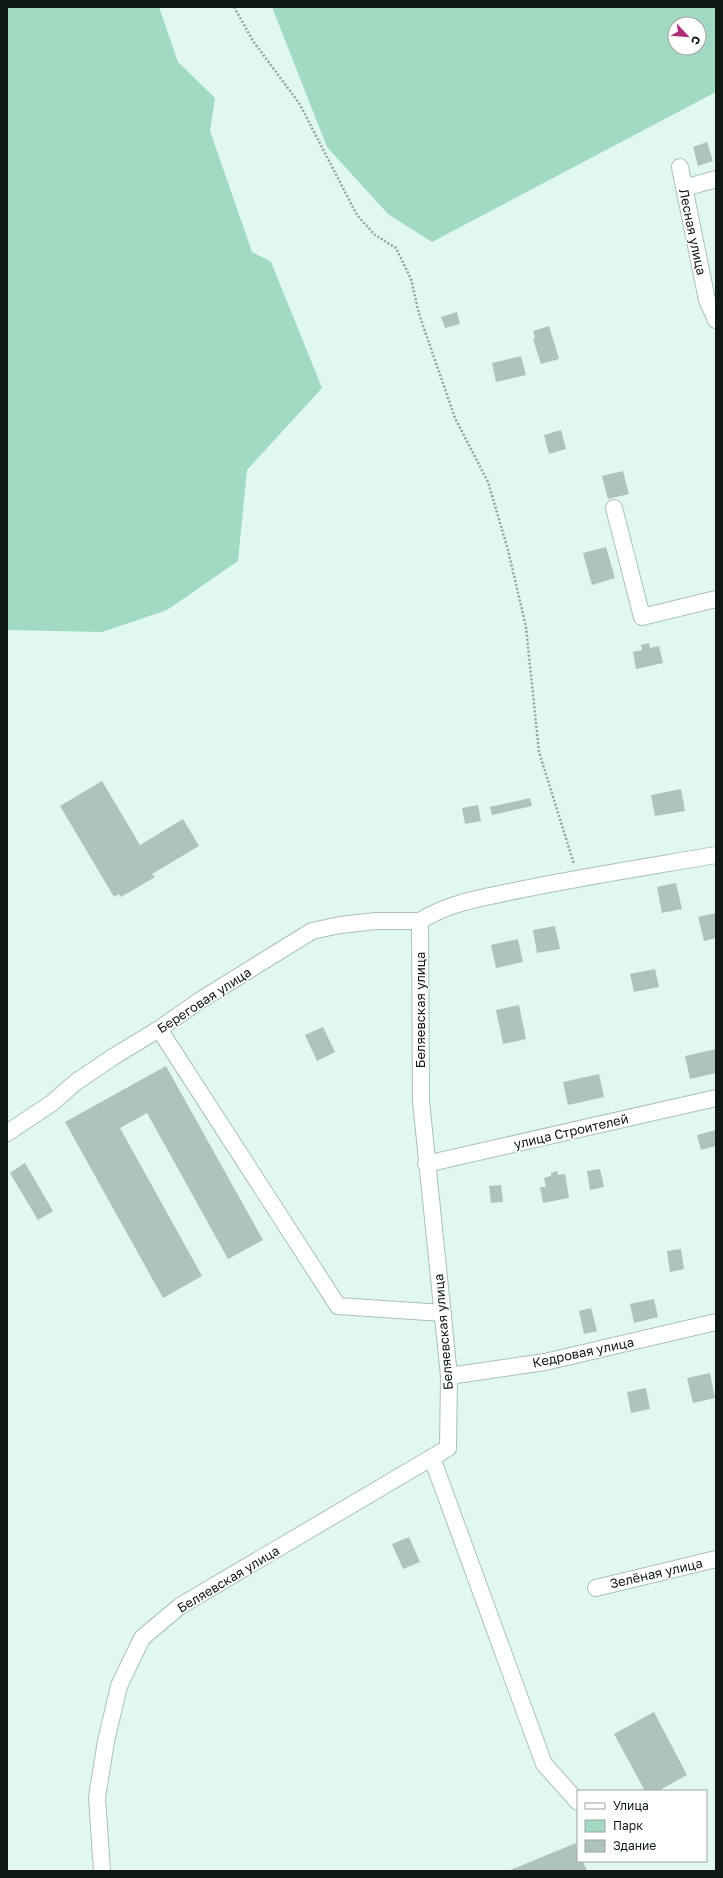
<svg xmlns="http://www.w3.org/2000/svg" width="723" height="1878" font-family="'Golos Text',sans-serif">
  <style>
    .green { fill: #a2d9c3; fill-rule: evenodd }
    .building { fill: #aec4bb }
    .lines { fill: none; stroke-linecap: round; stroke-linejoin: round }
    .minor-casing { stroke: #abc1b8; stroke-width: 18 }
    .path { stroke: #92a49c; stroke-width: 2.5; stroke-dasharray: 2 2; stroke-linecap: butt }
    .minor { stroke: #fff; stroke-width: 16 }
    .labels { text-anchor: middle; stroke-width: 3; stroke-linejoin: round; paint-order: stroke }
    .street-label { font-size: 13px; fill: #101815; stroke: #fff }
  </style>
  <rect width="100%" height="100%" fill="#e0f8ee"/>
  <g class="green">
    <path d="M7 7H159L178 62 215 98 210 131 252 252 271 262 322 388 247 470 238 561 167 610 102 632 7 630Z"/>
    <path d="M272 7H716V92L432 242 388 214 327 147ZM675 24H699V48H675Z"/>
  </g>
  <g class="building">
    <path d="M707 142 713 161 698 166 693 147Z"/>
    <path d="M457 312 460 324 445 328 441 317Z"/>
    <path d="M549 326 559 359 541 364 533 339 535 338 533 331Z"/>
    <path d="M521 356 526 375 496 382 492 363Z"/>
    <path d="M561 430 566 449 549 454 544 435Z"/>
    <path d="M623 471 629 494 608 499 602 476Z"/>
    <path d="M606 547 615 578 592 585 583 553Z"/>
    <path d="M649 643 650 648 659 646 663 663 636 669 633 652 642 650 641 645Z"/>
    <path d="M102 781 140 845 183 819 199 846 152 874 155 877 121 897 119 894 114 897 60 806Z"/>
    <path d="M681 789 685 811 655 816 651 795Z"/>
    <path d="M530 798 532 806 492 815 490 807Z"/>
    <path d="M478 805 481 821 465 824 462 808Z"/>
    <path d="M676 883 682 909 662 913 657 887Z"/>
    <path d="M716 913V938L704 941 698 917Z"/>
    <path d="M555 926 560 949 537 953 533 930Z"/>
    <path d="M518 939 523 962 496 968 491 945Z"/>
    <path d="M655 969 659 987 634 992 630 974Z"/>
    <path d="M519 1005 526 1039 503 1044 496 1010Z"/>
    <path d="M323 1027 335 1052 317 1061 305 1035Z"/>
    <path d="M716 1049V1073L690 1079 685 1056Z"/>
    <path d="M166 1066 263 1240 228 1259 147 1113 120 1128 202 1276 163 1298 65 1122Z"/>
    <path d="M599 1074 604 1097 568 1105 563 1082Z"/>
    <path d="M716 1130V1146L701 1150 697 1135Z"/>
    <path d="M25 1163 53 1211 38 1220 10 1173Z"/>
    <path d="M600 1169 604 1187 590 1190 587 1171Z"/>
    <path d="M557 1171 558 1175 565 1174 569 1198 543 1203 540 1187H546L544 1178 551 1176V1173Z"/>
    <path d="M501 1185 503 1202 491 1203 489 1186Z"/>
    <path d="M681 1249 684 1269 670 1272 667 1251Z"/>
    <path d="M654 1299 658 1317 634 1323 630 1304Z"/>
    <path d="M591 1308 597 1331 584 1334 579 1311Z"/>
    <path d="M710 1373 715 1398 693 1403 687 1378Z"/>
    <path d="M646 1388 650 1409 631 1413 627 1392Z"/>
    <path d="M409 1537 420 1562 403 1569 392 1544Z"/>
    <path d="M654 1712 687 1775 658 1791H645L614 1734Z"/>
    <path d="M576 1843 578 1861H583L587 1871H508Z"/>
  </g>
  <g class="lines">
    <defs>
      <g id="minor">
        <path d="M680 167 707 300 716 320"/>
        <path d="M684 188 716 179"/>
        <path d="M614 508 642 617 716 599"/>
        <path d="M159 1029 338 1306 443 1313"/>
        <path d="M7 1133 52 1103 76 1082 113 1057 159 1029 199 1001 312 931 340 925 376 921H420"/>
        <path d="M426 1164 716 1098"/>
        <path d="M449 1376 545 1362 716 1322"/>
        <path d="M432 1458 544 1764 578 1802"/>
        <path d="M596 1588 716 1559"/>
        <path d="M102 1871 97 1797 106 1741 119 1686 142 1638 180 1606 448 1448 449 1376 421 1101 420 921C451 901 488 897 524 889 588 876 652 866 716 855"/>
      </g>
    </defs>
    <use href="#minor" class="minor-casing"/>
    <path class="path" d="M234 7 253 41 299 103 357 215 375 235 396 248 411 279 419 314 455 418 488 482 508 550 526 627 539 752 574 864"/>
    <use href="#minor" class="minor"/>
  </g>
  <g class="labels">
    <g class="street-label">
      <text transform="translate(693 232) rotate(78)" y="5">Лесная улица</text>
      <text transform="translate(204 1000) rotate(-33)" y="5">Береговая улица</text>
      <text transform="translate(420 1010) rotate(-90)" y="5">Беляевская улица</text>
      <text transform="translate(571 1131) rotate(-13)" y="5">улица Строителей</text>
      <text transform="translate(443 1332) rotate(-95)" y="5">Беляевская улица</text>
      <text transform="translate(583 1352) rotate(-12)" y="5">Кедровая улица</text>
      <text transform="translate(656 1573) rotate(-13)" y="5">Зелёная улица</text>
      <text transform="translate(228 1579) rotate(-31)" y="5">Беляевская улица</text>
    </g>
  </g>
  <rect width="723" height="1878" fill="none" stroke="#101815" stroke-width="16"/>
  <rect x="577" y="1790" width="130" height="72" fill="#ffffff" stroke="#9fa3a1"/>
  <rect x="585" y="1803" width="20" height="6" fill="#ffffff" stroke="#9fa3a1"/>
  <text x="613" y="1810" font-size="12" fill="#101815">Улица</text>
  <rect x="585" y="1820" width="20" height="12" fill="#a2d9c3" stroke="#9fa3a1"/>
  <text x="613" y="1830" font-size="12" fill="#101815">Парк</text>
  <rect x="585" y="1840" width="20" height="12" fill="#aec4bb" stroke="#9fa3a1"/>
  <text x="613" y="1850" font-size="12" fill="#101815">Здание</text>
  <g transform="translate(687 36) rotate(116)"><circle r="19" fill="#ffffff" stroke="#9fa3a1"/>
  <path d="M0-3L7 15L0 10L-7 15Z" fill="#ac2c78"/>
  <text y="-6" font-size="11" font-weight="bold" text-anchor="middle" fill="#101815">С</text>
  </g>
</svg>
